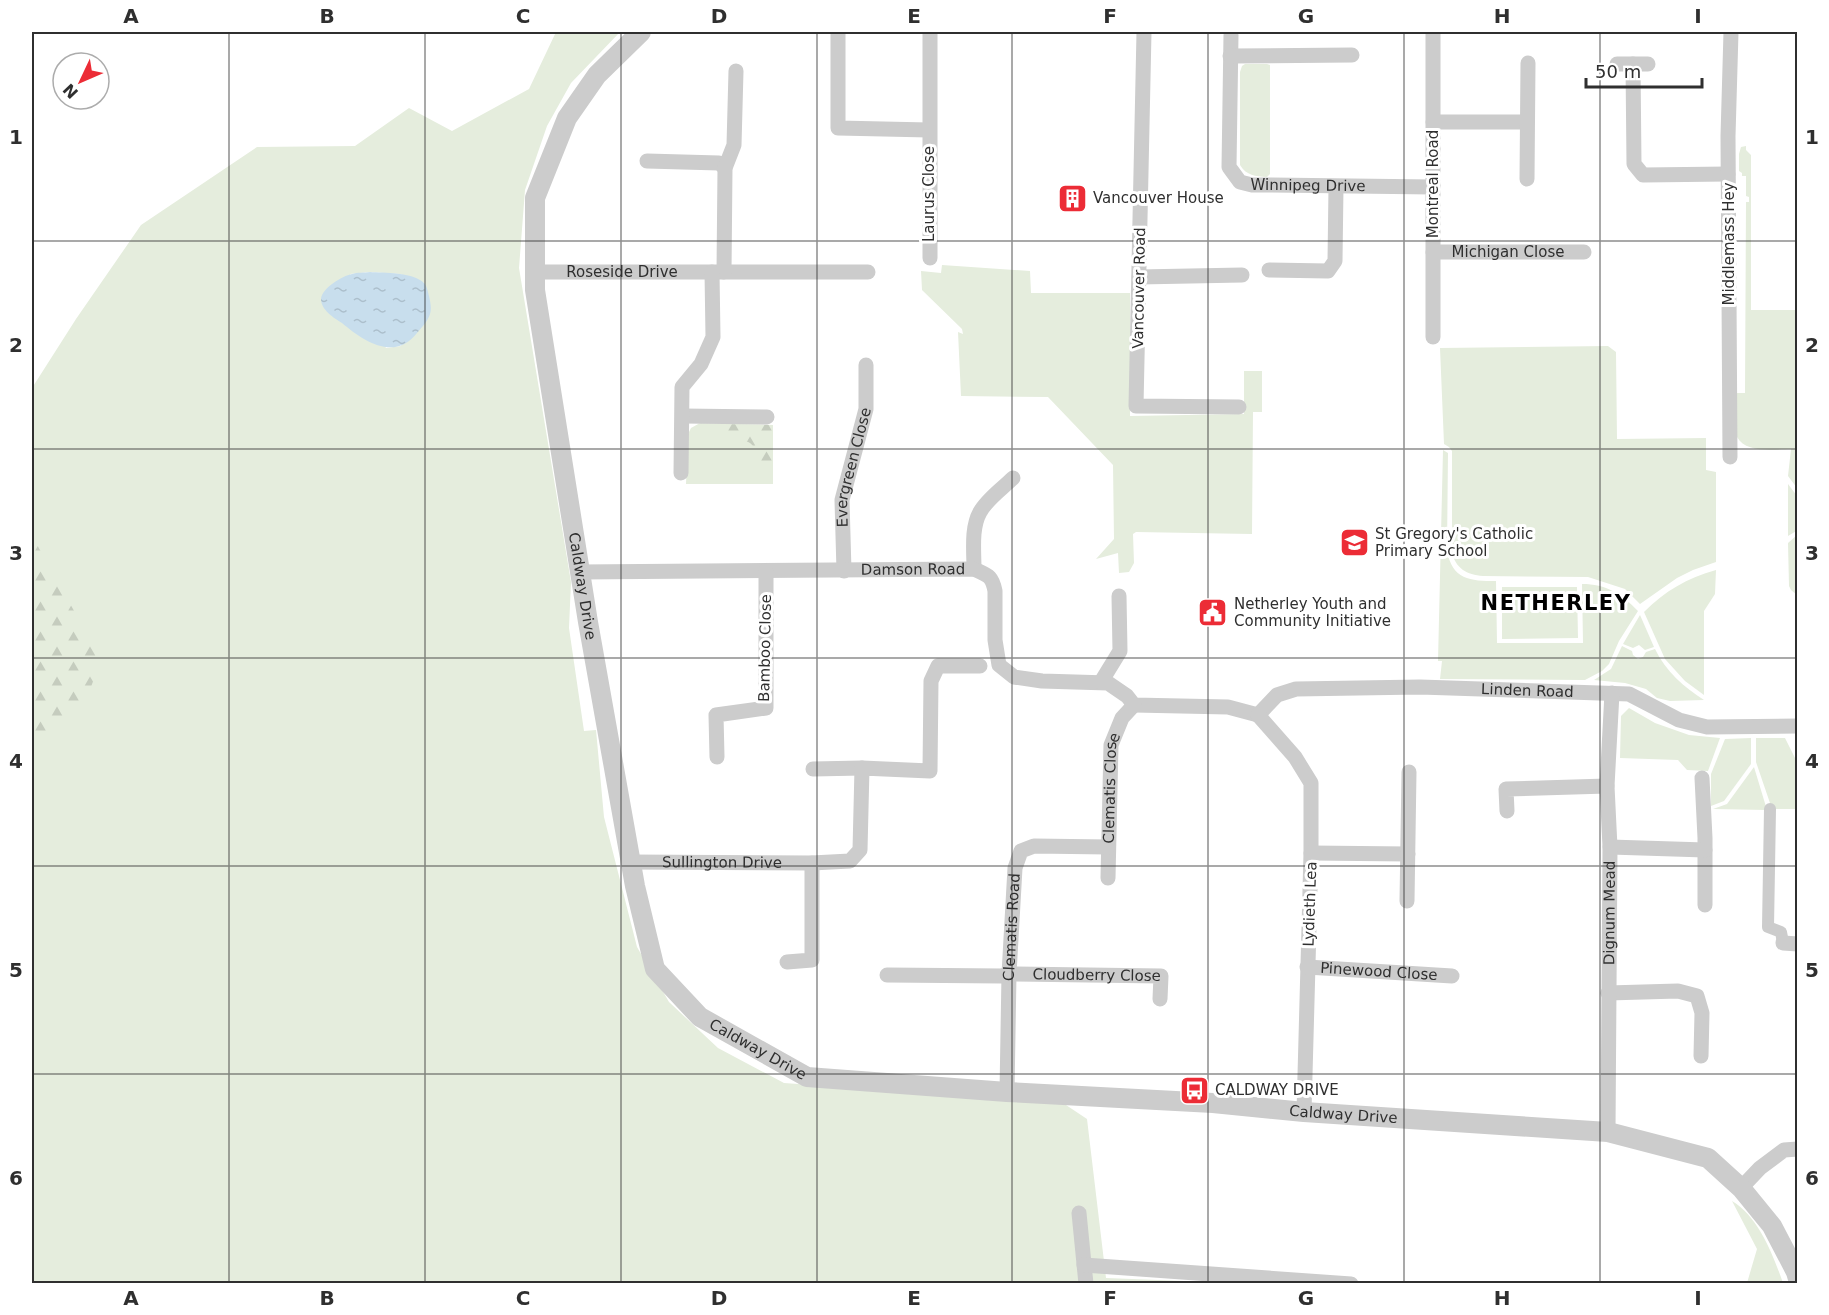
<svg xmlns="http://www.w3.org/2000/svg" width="1829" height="1315" font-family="'DejaVu Sans',sans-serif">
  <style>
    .green { fill: #e5eddd; fill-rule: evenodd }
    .forest { fill: url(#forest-firs) }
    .water { fill: url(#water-ripples) }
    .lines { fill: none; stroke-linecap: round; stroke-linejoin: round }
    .pedestrian { stroke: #ccc; stroke-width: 12 }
    .minor { stroke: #ccc; stroke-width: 15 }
    .tertiary { stroke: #ccc; stroke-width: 20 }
    .grid { fill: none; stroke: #2f2f2f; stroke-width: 1.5; stroke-opacity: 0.55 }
    .labels { text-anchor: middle; stroke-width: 6; stroke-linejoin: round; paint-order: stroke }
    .street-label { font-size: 15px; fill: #2f2f2f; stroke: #fff }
    .poi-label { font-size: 15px; fill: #2f2f2f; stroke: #fff; text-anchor: start }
    .district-label { font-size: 21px; font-weight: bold; letter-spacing: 1.5px; fill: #000; stroke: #fff }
    .neatline { fill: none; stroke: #2f2f2f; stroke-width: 2 }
    .grid-label { font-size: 20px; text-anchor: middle; font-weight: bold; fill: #2f2f2f }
  </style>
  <defs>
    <pattern id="forest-firs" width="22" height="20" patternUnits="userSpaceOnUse" patternTransform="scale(1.5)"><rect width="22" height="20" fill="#e5eddd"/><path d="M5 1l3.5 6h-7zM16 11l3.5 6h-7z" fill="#c5ccbe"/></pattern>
    <pattern id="water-ripples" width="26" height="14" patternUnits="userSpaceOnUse" patternTransform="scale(1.5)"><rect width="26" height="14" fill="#c8deed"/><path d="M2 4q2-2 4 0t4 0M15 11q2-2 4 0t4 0" fill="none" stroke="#acbfcc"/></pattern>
  </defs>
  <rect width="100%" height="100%" fill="#fff"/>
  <g class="green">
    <path d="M556 32H620L571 83 547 126 525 190 519 268 571 582 569 628 584 731 596 730 604 817 637 947 669 1002 718 1048 784 1083 1063 1103 1087 1119 1106 1278 1236 1283H32V388L76 319 141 225 257 147 355 146 409 108 452 131 529 89ZM370 272 400 274 424 283 401 346 386 348 350 274Z"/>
    <path d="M1245 64H1267L1270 65V174L1267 177C1255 176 1247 176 1240 165V72L1242 66Z"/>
    <path d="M1746 146V150L1751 155V310H1797V488L1788 476 1791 449C1775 449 1746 454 1737 437 1733 428 1735 404 1735 393H1745L1746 202H1749V197L1746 196V176H1742V173L1739 171V154L1741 147Z"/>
    <path d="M942 265 1030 271 1031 293H1130V416L1244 414V371H1262V412H1253L1252 534 1136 532 1133 534 1134 563 1129 572 1119 573 1118 553 1096 559 1114 539 1113 465 1048 397 961 396 958 332 963 334 962 329 922 290 921 271 941 273Z"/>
    <path d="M1608 346 1616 352 1617 439 1706 438V470L1716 472V562L1693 570 1677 578 1640 604 1625 589 1588 577 1483 576C1467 575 1455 568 1452 552V451L1449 447 1444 444 1440 348Z"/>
    <path d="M700 423 773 425V484H686L688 434 691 428Z"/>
    <path d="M1443 450 1448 453 1447 550C1452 580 1470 581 1496 581L1497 643H1583L1582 584C1606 584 1622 594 1638 611L1619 641 1609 664 1602 671 1585 680 1440 679 1442 661H1438Z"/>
    <path d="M1788 484 1797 496 1798 530 1788 536Z"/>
    <path d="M1797 535V595L1791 590 1789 586 1788 543Z"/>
    <path d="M1716 570 1715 594 1704 611V695L1685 681 1665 659 1644 612C1665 591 1687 578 1716 570Z"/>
    <path d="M1502 587H1577L1578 638 1502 639Z"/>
    <path d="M1640 615 1654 647 1645 650 1639 645 1633 648 1623 644Z"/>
    <path d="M1622 646 1632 651 1633 655 1638 659 1643 657 1646 652 1655 649C1666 672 1684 687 1704 700L1670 701 1657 698 1646 689 1625 683 1594 680 1611 669Z"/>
    <path d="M1629 708 1655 723 1689 735 1720 738 1708 771 1687 770 1678 760 1620 758 1621 716Z"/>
    <path d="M1751 738V764L1724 801 1711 806V774L1725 739Z"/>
    <path d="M1756 738H1785L1797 762V809H1772L1756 762Z"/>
    <path d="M1754 767 1767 810 1713 809 1727 804Z"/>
    <path d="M1732 1201C1759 1217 1773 1255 1783 1283H1747L1757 1249Z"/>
  </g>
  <g class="forest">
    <path d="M715 424 773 425V468C750 470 762 452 750 443 745 440 741 442 735 441 725 440 716 434 715 424Z"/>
    <path d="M36 543 101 659 86 701 61 731 32 751V547Z"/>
  </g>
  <path class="water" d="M370 272C384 273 413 272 424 283 427 286 428 292 429 296 430 301 432 308 430 314 428 321 422 327 417 333 395 362 363 341 342 323 334 318 321 310 321 299 322 288 342 276 352 274 357 272 364 273 370 272Z"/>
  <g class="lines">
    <path class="pedestrian" d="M1770 809 1768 927 1781 932 1783 943"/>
    <g class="minor">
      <path d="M838 32V128L929 130"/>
      <path d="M1144 32 1136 406 1239 407"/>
      <path id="s1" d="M1231 35 1229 167 1240 182 1252 185H1272L1433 187"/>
      <path d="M1230 56 1352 55"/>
      <path d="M1617 64H1648"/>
      <path d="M1633 64 1634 164 1643 175 1728 174"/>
      <path d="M1433 122H1527"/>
      <path d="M647 161 719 163 725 168"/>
      <path d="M1527 179 1528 63"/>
      <path id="s2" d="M1433 252H1584"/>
      <path d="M930 258V32"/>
      <path d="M1269 270 1328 271 1335 261 1336 187"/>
      <path id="s3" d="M534 272H868"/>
      <path d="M724 272 725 168 734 145 736 71"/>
      <path d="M1139 277 1242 275"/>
      <path d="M1433 337V32"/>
      <path d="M683 416 767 417"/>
      <path d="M1730 457 1728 136 1731 32"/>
      <path d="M681 473 682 387 701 364 713 337 712 272"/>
      <path d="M974 569C974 551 971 528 980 512 987 499 1003 488 1013 478"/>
      <path id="s4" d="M844 571 842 500 866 409V365"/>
      <path id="s5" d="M580 572 974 569C987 575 992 575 995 591V640L999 665 1014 677 1042 681 1108 683 1127 696 1134 705 1228 707 1258 715"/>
      <path d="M1101 682 1120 651 1119 596"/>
      <path id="s6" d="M1258 715 1277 695 1296 689 1420 687 1629 694 1679 720 1707 727 1798 726"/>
      <path d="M1258 715 1295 757 1311 783V853L1304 1112"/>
      <path d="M717 757 716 715 766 708V571"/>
      <path d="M813 769 862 768"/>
      <path d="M1702 778 1705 838V905"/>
      <path d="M1507 811 1506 789 1607 786"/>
      <path d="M1610 847 1705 850"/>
      <path d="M1311 853 1408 854"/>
      <path id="s7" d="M630 862 812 863 850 861 860 850 862 768 930 771 931 681 938 666H980"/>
      <path id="s8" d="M1108 878 1111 745 1122 718 1134 705"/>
      <path d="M1407 901 1409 772"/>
      <path d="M1783 943 1798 944"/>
      <path d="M787 962 812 960V863"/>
      <path id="s9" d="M1307 967 1452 976"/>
      <path id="s10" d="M887 975 1002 976 1009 974 1161 976 1160 999"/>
      <path d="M1608 993 1678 991 1697 996 1702 1013 1701 1056"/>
      <path id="s11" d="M1007 1092 1009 974 1015 868 1021 851 1034 846 1108 847"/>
      <path id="s12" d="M1608 1132 1610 847 1607 786 1612 693"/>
      <path d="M1741 1188 1760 1168 1784 1150 1798 1149"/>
      <path d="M1079 1213 1086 1284"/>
      <path d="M1084 1265 1351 1284"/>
    </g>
    <path class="tertiary" id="s13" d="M641 32 597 75 567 118 535 198V290L588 622 635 886 655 969 700 1017 807 1077 1007 1092 1213 1103 1304 1112 1608 1132 1708 1158 1741 1188 1772 1226 1796 1272 1798 1279"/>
  </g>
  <path class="grid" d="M229 32V1284M425 32V1284M621 32V1284M817 32V1284M1012 32V1284M1208 32V1284M1404 32V1284M1600 32V1284M32 241H1798M32 449H1798M32 658H1798M32 866H1798M32 1074H1798"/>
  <defs>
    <symbol id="building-square" viewBox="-11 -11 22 22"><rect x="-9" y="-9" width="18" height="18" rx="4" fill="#ec2c36" stroke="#fff"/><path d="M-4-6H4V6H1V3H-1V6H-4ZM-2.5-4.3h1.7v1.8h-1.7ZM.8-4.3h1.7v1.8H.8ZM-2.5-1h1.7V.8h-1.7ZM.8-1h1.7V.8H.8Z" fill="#fff"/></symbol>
    <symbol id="school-square" viewBox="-11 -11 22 22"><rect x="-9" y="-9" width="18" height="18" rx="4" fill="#ec2c36" stroke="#fff"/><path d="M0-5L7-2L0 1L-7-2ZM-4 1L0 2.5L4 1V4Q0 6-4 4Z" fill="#fff"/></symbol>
    <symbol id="civic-square" viewBox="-11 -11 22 22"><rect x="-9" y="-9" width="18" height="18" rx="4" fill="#ec2c36" stroke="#fff"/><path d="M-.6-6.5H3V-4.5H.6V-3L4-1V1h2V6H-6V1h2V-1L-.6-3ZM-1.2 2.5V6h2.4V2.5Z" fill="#fff"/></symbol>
    <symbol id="bus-square" viewBox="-11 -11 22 22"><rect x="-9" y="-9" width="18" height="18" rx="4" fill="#ec2c36" stroke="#fff"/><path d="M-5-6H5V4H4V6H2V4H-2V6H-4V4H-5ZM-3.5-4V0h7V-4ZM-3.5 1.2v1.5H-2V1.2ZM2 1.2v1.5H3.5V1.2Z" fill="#fff"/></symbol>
  </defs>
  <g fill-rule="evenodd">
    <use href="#building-square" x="1056" y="182" width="33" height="33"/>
    <use href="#school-square" x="1338" y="526" width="33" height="33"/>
    <use href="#civic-square" x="1196" y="596" width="33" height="33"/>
    <use href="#bus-square" x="1178" y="1074" width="33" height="33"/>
  </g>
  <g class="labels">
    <g class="street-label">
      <text transform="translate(1433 184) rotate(-90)" y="5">Montreal Road</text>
      <text dy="5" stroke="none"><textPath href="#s1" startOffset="219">Winnipeg Drive</textPath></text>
      <text transform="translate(929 194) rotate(-90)" y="5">Laurus Close</text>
      <text transform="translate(1729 244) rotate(-90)" y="5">Middlemass Hey</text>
      <text dy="5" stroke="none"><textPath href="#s2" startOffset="75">Michigan Close</textPath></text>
      <text dy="5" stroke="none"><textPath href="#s3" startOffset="88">Roseside Drive</textPath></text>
      <text transform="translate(1139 288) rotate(-89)" y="5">Vancouver Road</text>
      <text dy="5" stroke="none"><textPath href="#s4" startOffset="105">Evergreen Close</textPath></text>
      <text dy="5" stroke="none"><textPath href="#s5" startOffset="333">Damson Road</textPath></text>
      <text dy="5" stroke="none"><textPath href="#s13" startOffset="592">Caldway Drive</textPath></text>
      <text transform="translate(765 648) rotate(-89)" y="5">Bamboo Close</text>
      <text dy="5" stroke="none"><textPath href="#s6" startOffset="279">Linden Road</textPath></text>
      <text dy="5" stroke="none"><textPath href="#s8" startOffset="90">Clematis Close</textPath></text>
      <text dy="5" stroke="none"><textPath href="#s7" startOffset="92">Sullington Drive</textPath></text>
      <text transform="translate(1310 904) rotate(-88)" y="5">Lydieth Lea</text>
      <text dy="5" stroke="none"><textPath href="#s12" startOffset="219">Dignum Mead</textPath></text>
      <text dy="5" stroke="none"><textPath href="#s11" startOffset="165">Clematis Road</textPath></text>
      <text dy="5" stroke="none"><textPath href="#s9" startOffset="72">Pinewood Close</textPath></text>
      <text dy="5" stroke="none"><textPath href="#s10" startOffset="210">Cloudberry Close</textPath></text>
      <text dy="5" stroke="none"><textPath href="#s13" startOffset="1114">Caldway Drive</textPath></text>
      <text dy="5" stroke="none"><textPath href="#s13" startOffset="1708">Caldway Drive</textPath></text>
    </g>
    <g class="poi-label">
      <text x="1093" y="203">Vancouver House</text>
      <text x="1375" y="539">St Gregory's Catholic<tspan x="1375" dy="17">Primary School</tspan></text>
      <text x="1234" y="609">Netherley Youth and<tspan x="1234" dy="17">Community Initiative</tspan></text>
      <text x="1215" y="1095">CALDWAY DRIVE</text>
    </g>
    <g class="district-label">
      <text x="1556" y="610">NETHERLEY</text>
    </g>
  </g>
  <rect width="1829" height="1315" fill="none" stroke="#ffffff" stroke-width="66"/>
  <g transform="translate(81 81) rotate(226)"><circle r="28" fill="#ffffff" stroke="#acacac" stroke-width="1.5"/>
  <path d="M0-4.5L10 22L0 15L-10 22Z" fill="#ec2c36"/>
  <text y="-9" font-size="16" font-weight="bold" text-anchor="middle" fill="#2f2f2f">N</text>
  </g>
  <path d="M1586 78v9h116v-9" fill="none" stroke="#2f2f2f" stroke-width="3"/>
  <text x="1595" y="78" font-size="18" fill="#2f2f2f" stroke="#ffffff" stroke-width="4.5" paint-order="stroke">50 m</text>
  <rect x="33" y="33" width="1763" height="1249" class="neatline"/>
  <g class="grid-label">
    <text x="131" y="23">A</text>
    <text x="327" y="23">B</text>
    <text x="523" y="23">C</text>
    <text x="719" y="23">D</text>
    <text x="914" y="23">E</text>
    <text x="1110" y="23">F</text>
    <text x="1306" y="23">G</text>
    <text x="1502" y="23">H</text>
    <text x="1698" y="23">I</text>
    <text x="16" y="144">1</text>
    <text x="1812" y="144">1</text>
    <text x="16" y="352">2</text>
    <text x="1812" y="352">2</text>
    <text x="16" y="560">3</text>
    <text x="1812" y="560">3</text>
    <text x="16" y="768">4</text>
    <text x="1812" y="768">4</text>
    <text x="16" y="977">5</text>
    <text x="1812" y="977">5</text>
    <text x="16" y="1185">6</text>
    <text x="1812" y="1185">6</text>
    <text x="131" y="1305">A</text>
    <text x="327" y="1305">B</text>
    <text x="523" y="1305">C</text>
    <text x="719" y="1305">D</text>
    <text x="914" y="1305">E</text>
    <text x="1110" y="1305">F</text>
    <text x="1306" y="1305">G</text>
    <text x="1502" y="1305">H</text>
    <text x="1698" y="1305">I</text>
  </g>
</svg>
